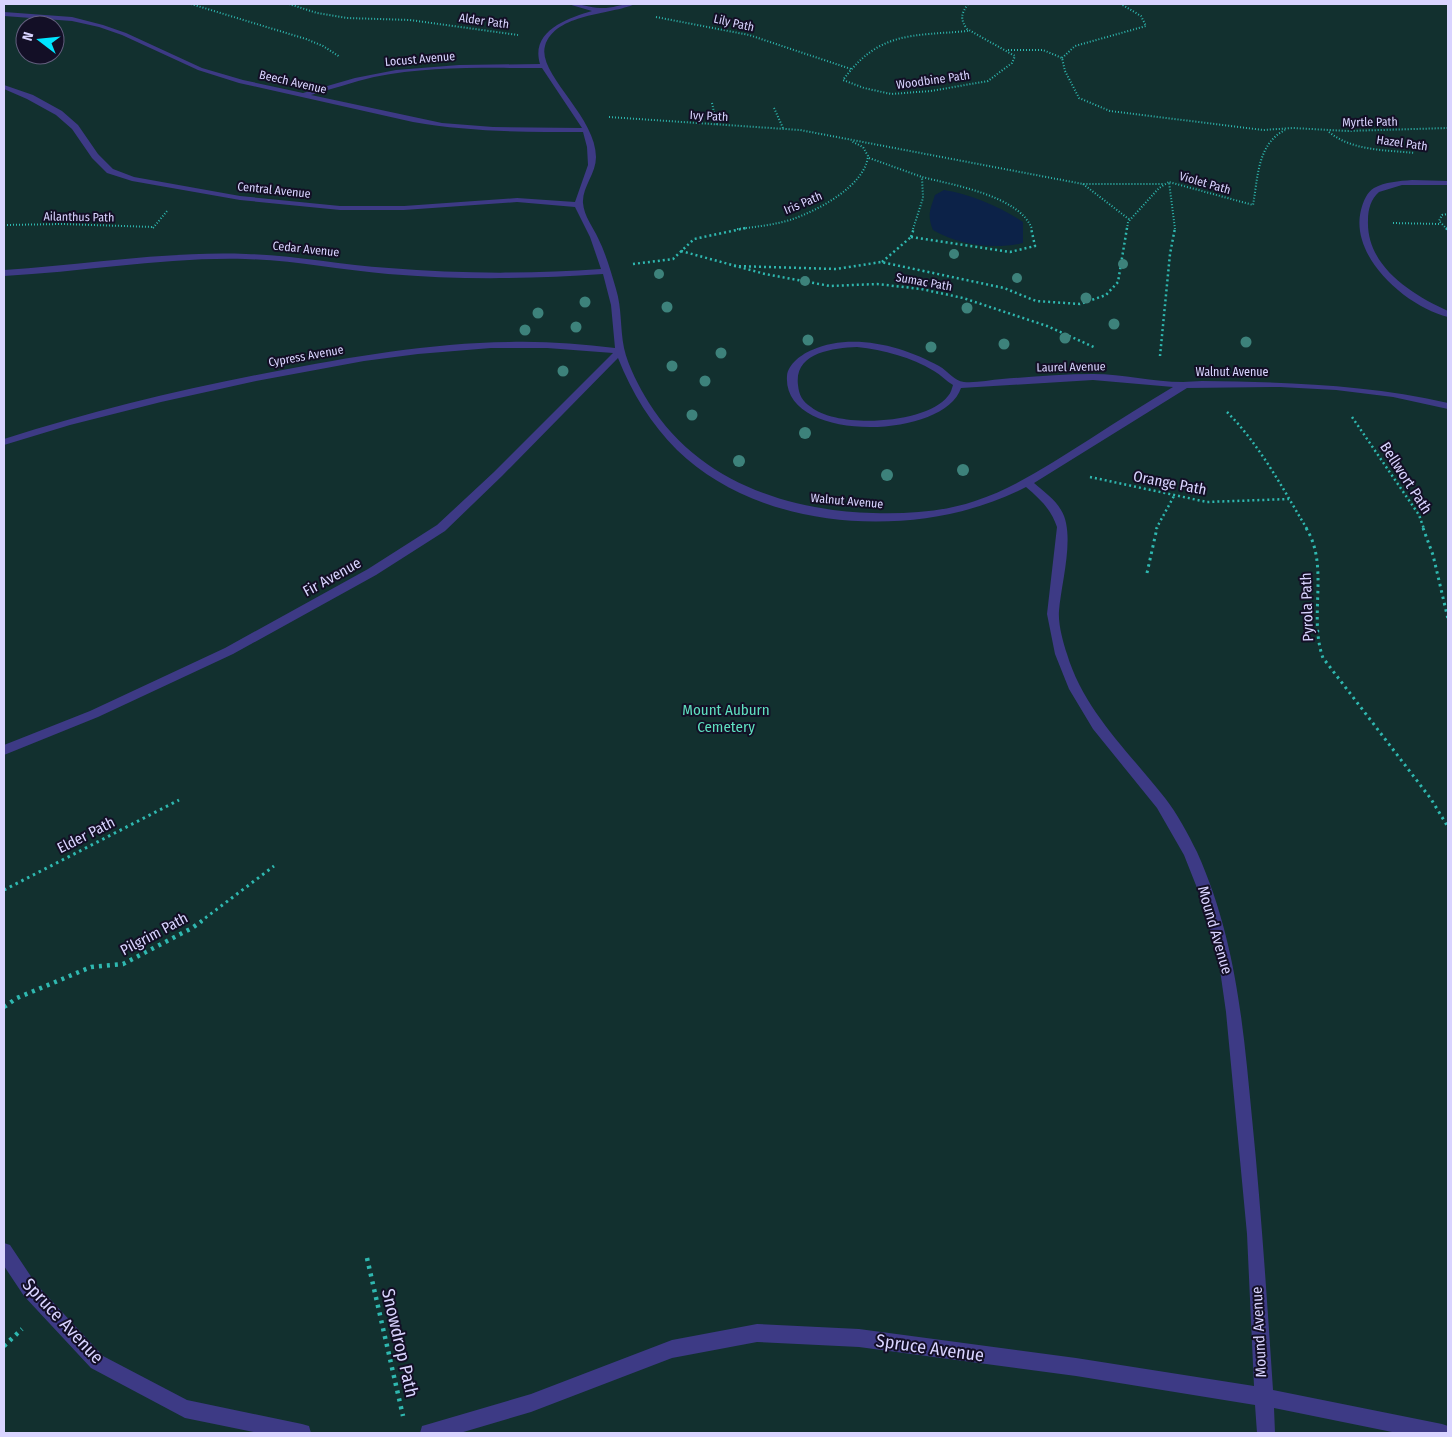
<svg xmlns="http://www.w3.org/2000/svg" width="1452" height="1437" font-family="'Fira Sans Condensed',sans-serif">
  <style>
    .green { fill: #12302f; fill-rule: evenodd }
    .water { fill: #0c2248 }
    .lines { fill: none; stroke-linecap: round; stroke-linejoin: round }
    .path-far3 { stroke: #2fb8b0; stroke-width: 2; stroke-dasharray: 1 2; stroke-linecap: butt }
    .path-far2 { stroke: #2fb8b0; stroke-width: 2.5; stroke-dasharray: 2 3; stroke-linecap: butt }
    .path-far1 { stroke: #2fb8b0; stroke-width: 3; stroke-dasharray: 2.5 4; stroke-linecap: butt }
    .path { stroke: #2fb8b0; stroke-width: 4.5; stroke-dasharray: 3 5; stroke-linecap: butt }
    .minor { fill: #3d3a85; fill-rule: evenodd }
    .tree { fill: #3d827b }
    .labels { text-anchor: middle; stroke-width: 4; stroke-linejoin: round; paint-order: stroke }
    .far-street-label { font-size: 12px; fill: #d9d4ff; stroke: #130f26 }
    .street-label { font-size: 15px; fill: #d9d4ff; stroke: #130f26 }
    .park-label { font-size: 15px; fill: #5fe0c0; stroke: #130f26 }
    .near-street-label { font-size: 18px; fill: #d9d4ff; stroke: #130f26 }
  </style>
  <rect width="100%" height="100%" fill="#130f26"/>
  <path class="green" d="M4 4H1448V1433H4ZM25 25H55V55H25Z"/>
  <path class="water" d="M944 190C971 194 1000 207 1023 222V243C993 250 959 245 933 230 927 215 930 210 935 195Z"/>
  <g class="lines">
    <g class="path-far3">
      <path d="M191 4 306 39 323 46 340 57"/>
      <path d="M289 4 317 13 347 18 410 20 518 35"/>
      <path d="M968 4C961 14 960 19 967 29L1015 56 1012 63 988 81 931 91 891 94 864 88 843 80C879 31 912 36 968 31"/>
      <path d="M656 17 749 35 851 69"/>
      <path d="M1008 50H1043L1062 58 1065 71 1079 98 1110 111 1263 130 1293 128 1347 131 1448 128"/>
      <path d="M1062 58 1075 46 1146 26 1141 16 1121 4"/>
      <path d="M712 103 717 125"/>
      <path d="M774 108 783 128"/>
      <path d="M609 117 800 130 1083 184H1164"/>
      <path d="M1329 132C1352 151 1386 150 1415 153"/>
      <path d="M869 158 922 177"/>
      <path d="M1083 184 1130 220"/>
      <path d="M1393 223 1440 224"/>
      <path d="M4 225 62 224 154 227"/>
      <path d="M153 228 167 211"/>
      <path d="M737 229C755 227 773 225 790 220 817 211 865 186 868 156L863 147 851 141"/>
      <path d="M913 229 923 198 922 177C953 185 1020 196 1032 229"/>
      <path d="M1127 229 1128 222 1159 188 1169 182"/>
      <path d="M1175 229 1169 182 1253 205C1258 178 1257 144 1285 130"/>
      <path d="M1447 229 1439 221 1442 215 1448 214"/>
    </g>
    <g class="path-far2">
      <path d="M1446 228 1448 230"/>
      <path d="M911 237 1010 252 1035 246 1031 228"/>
      <path d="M911 237 914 228"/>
      <path d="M681 251 765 274 830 286 877 284 921 289 963 298 1047 326 1096 348"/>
      <path d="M882 262 911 237"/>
      <path d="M633 264 673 259 694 239 746 228"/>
      <path d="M734 266 836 269 881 262 1004 288 1036 301 1080 304 1106 295 1118 282 1127 228"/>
      <path d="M1160 356 1170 254 1175 228"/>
      <path d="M1227 412C1260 445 1283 489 1307 529"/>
      <path d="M1352 417 1419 515 1424 529"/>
      <path d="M1090 477 1207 502 1289 499"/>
      <path d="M1156 529 1174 496"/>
    </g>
    <g class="path-far1">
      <path d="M1306 528C1330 566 1308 617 1323 658L1431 799 1448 827"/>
      <path d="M1423 528 1433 555 1448 619"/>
      <path d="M1147 573 1157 528"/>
      <path d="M4 890 179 800"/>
      <path d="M200 922 274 866"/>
    </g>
    <g class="path">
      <path d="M4 1007 17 998 91 967 123 964 192 928 202 921"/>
      <path d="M367 1258 403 1416"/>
      <path d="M4 1346 22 1329"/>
    </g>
    <g class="minor">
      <path d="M568 4C579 3 589 8 600 8 611 9 623 3 635 4 611 15 555 13 545 46 537 74 596 116 596 157 596 174 582 187 583 203 584 216 593 227 598 238 606 254 611 272 616 289 622 308 620 328 624 348 628 366 639 387 649 403 697 480 786 511 873 513 907 514 943 512 975 501 1017 487 1053 462 1090 439 1117 421 1145 404 1173 387L1093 380 961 388C944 440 782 444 787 376 788 364 802 354 812 350 852 332 903 346 939 366 948 371 954 381 964 382 976 383 990 380 1002 379 1032 377 1062 374 1093 374 1123 374 1153 382 1183 382 1189 382 1196 381 1202 381 1285 382 1366 384 1448 403V409L1393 397 1336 390 1280 387 1187 388 1034 483C1043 491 1055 499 1061 510 1076 534 1061 583 1059 611 1058 624 1063 642 1067 654 1084 711 1129 752 1165 798 1177 813 1188 834 1197 852 1236 939 1243 1024 1252 1118 1261 1208 1267 1299 1273 1390L1442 1424 1448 1426V1433H1397L1274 1408 1275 1433H1257L1255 1405 1076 1376 859 1347 757 1342 672 1358 531 1412 460 1433H420L422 1426 429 1424 531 1394 672 1340 757 1324 859 1329 1076 1358 1254 1386 1247 1234 1226 1012 1219 963 1203 903 1184 855 1157 808 1093 729 1069 689 1055 654 1047 614 1057 527C1051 509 1040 499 1026 487 923 541 763 534 677 450 651 424 632 393 618 358L502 476 445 531 376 575 233 654 98 717 4 755V745L90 711 225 648 368 569 437 525 494 472 613 353 547 348H491L418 354 364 361 256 381 161 402 70 425 4 445V439C92 411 182 389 272 372 350 357 430 343 509 342 544 341 580 344 615 348L611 305 603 274C532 279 459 280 388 274 340 270 293 260 245 259 164 257 84 272 4 276V270C84 265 165 251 246 254 294 255 341 265 389 268 460 274 531 274 601 269L590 237 575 207 517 202 404 210H340L240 200 132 181 107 173 92 158 72 129 56 115 27 99 4 89V85L33 95 62 111 78 125 98 154 113 169 134 177 240 196 340 206H404L517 198 575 202 588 165 587 147 583 132C526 132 470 132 413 122L239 83 198 70 122 35 99 27 72 21 4 16V12L72 17 103 25 126 33 202 68 243 80 303 93 355 78 396 70 459 65 540 64C530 31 568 18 592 11ZM542 68 582 128 493 127 442 123 311 95C332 89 353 82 374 77 429 66 486 68 542 68ZM857 347C884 350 911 357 934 371 941 375 946 381 953 385 952 388 951 393 948 396 927 424 838 429 811 407 802 401 799 395 798 385 794 353 832 348 857 347Z"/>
      <path d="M1412 180 1448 181V185H1402L1379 192C1371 199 1368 209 1368 220 1366 266 1411 294 1448 311V317C1407 307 1349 257 1361 210 1363 202 1367 192 1374 188 1385 182 1399 181 1412 180Z"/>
      <path d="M4 1243 10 1245 36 1284 103 1356 187 1400 302 1424 309 1426 311 1433H258L185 1418 91 1368 24 1296 4 1266Z"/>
    </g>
  </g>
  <g class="tree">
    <circle cx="954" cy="254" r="5"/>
    <circle cx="1123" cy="264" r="5"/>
    <circle cx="659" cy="274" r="5"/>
    <circle cx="1017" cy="278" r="5"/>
    <circle cx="805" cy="281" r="5"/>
    <circle cx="1086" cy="298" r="5.5"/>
    <circle cx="585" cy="302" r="5.5"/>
    <circle cx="667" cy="307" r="5.5"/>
    <circle cx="967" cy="308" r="5.5"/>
    <circle cx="538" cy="313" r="5.5"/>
    <circle cx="1114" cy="324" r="5.5"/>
    <circle cx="576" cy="327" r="5.5"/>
    <circle cx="525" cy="330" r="5.5"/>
    <circle cx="1065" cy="338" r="5.5"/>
    <circle cx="808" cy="340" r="5.5"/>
    <circle cx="1246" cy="342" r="5.5"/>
    <circle cx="1004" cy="344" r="5.5"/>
    <circle cx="931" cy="347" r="5.5"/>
    <circle cx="721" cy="353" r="5.5"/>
    <circle cx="672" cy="366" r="5.5"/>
    <circle cx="563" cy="371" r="5.5"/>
    <circle cx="705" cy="381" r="5.5"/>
    <circle cx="692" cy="415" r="5.5"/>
    <circle cx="805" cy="433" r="6"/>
    <circle cx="739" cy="461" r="6"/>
    <circle cx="963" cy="470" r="6"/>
    <circle cx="887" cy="475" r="6"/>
  </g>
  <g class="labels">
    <g class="far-street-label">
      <text transform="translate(484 21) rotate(8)" y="4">Alder Path</text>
      <text transform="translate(734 23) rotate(13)" y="4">Lily Path</text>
      <text transform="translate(420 59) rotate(-5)" y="4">Locust Avenue</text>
      <text transform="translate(933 80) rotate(-8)" y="4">Woodbine Path</text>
      <text transform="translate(293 82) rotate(13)" y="4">Beech Avenue</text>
      <text transform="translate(709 116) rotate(3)" y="4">Ivy Path</text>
      <text transform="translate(1370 122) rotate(-1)" y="4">Myrtle Path</text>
      <text transform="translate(1402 143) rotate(8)" y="4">Hazel Path</text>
      <text transform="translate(1205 183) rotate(16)" y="4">Violet Path</text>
      <text transform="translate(274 190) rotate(6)" y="4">Central Avenue</text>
      <text transform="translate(803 203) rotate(-23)" y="4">Iris Path</text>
      <text transform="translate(79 217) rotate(1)" y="4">Ailanthus Path</text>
      <text transform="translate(306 249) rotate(6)" y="4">Cedar Avenue</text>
      <text transform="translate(924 282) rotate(10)" y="4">Sumac Path</text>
      <text transform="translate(306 356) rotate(-10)" y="4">Cypress Avenue</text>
      <text transform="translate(1071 367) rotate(-1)" y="4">Laurel Avenue</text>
      <text x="1232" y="376">Walnut Avenue</text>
      <text transform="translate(847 501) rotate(5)" y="4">Walnut Avenue</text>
    </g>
    <g class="street-label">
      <text transform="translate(1406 478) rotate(57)" y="5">Bellwort Path</text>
      <text transform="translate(1170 483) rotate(11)" y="5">Orange Path</text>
      <text transform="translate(332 577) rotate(-29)" y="5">Fir Avenue</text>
      <text transform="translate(1307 607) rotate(-92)" y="5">Pyrola Path</text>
      <text transform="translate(86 835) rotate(-27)" y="5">Elder Path</text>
      <text transform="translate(1215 930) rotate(74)" y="5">Mound Avenue</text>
      <text transform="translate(154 934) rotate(-28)" y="5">Pilgrim Path</text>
      <text transform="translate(1259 1332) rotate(-93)" y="5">Mound Avenue</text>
    </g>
    <g class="park-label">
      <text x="726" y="715">Mount Auburn<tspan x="726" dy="17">Cemetery</tspan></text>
    </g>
    <g class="near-street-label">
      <text transform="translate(63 1321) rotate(47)" y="6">Spruce Avenue</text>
      <text transform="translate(400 1343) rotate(77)" y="6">Snowdrop Path</text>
      <text transform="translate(930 1348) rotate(8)" y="6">Spruce Avenue</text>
    </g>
  </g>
  <rect width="1452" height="1437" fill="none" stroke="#d9d4ff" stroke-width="10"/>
  <g transform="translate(40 40) rotate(286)"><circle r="24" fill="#130f26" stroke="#625e7d"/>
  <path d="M0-4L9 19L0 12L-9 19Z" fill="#00e5ff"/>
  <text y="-8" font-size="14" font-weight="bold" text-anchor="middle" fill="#d9d4ff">N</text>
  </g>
</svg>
